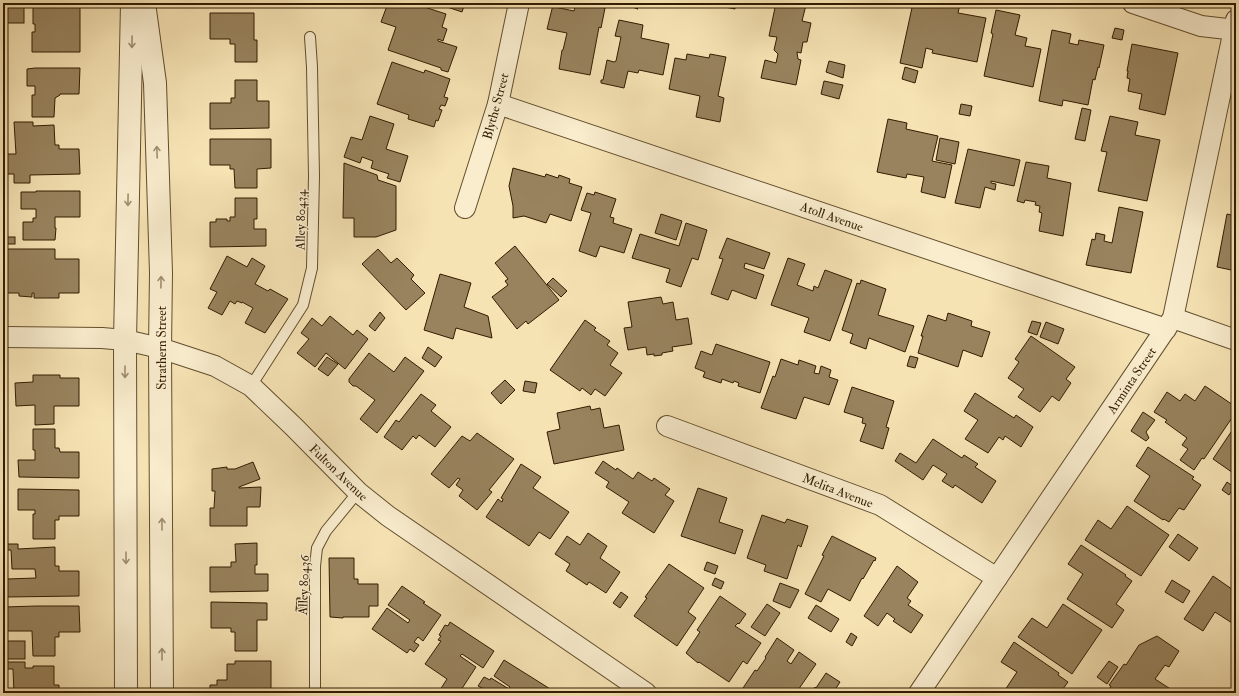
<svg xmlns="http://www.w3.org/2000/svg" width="1239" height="696" font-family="'IM FELL Double Pica',serif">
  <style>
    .building { fill: #98835e; stroke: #321c00 }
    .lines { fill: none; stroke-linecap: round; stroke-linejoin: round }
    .service-casing { stroke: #634e2d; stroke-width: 12 }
    .minor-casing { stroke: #634e2d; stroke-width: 22 }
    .tertiary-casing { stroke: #634e2d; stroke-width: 24 }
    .service { stroke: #f9edce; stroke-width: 10 }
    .minor { stroke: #f9edce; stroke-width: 20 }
    .tertiary { stroke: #f9edce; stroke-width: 22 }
    .oneway { stroke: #9f8f71 }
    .labels { text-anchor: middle; stroke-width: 3; stroke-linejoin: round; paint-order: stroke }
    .street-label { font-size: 13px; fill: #321c00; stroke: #f9edce }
  </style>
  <rect width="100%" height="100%" fill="#f6e3b4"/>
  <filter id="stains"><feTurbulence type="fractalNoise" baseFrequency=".005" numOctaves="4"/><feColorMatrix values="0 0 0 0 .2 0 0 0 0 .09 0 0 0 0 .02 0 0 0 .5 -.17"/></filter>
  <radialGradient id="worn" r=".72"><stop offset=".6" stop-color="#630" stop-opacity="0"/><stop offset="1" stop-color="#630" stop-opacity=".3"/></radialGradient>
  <g class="building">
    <rect x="5" y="3" width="19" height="20"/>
    <path d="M33 3H80V52H32V32H35V24H33Z"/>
    <path d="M388 3H412L446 14 442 27 447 29 443 41 438 39V41L457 47 448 72 441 70V68L388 50 396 27 381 22Z"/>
    <path d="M435 3H465L462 12Z"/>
    <path d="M576 3 605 8 601 28 599 27 590 75 559 69 562 50H563L567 33 547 29 553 5H555V7L574 11Z"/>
    <path d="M620 3H638L636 8 638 9Z"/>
    <path d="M720 3H736L735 9 720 6Z"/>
    <path d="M776 3H799L806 5 802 21 811 23 807 42H803L801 53 797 52 798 59 801 60 796 85 761 78 765 60 776 63 778 54 774 50 777 37 769 36Z"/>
    <path d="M913 3 960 4 958 13 986 18 977 62 932 53 933 50 926 48 922 68 900 63Z"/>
    <path d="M996 10 1020 15 1015 35 1027 38 1025 46 1041 49 1033 87 984 76 993 34 991 33Z"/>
    <path d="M210 13H254V40H257V62H235V44H230V39H210Z"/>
    <path d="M619 20 643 25 641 38 669 44 663 75 639 70 638 73 628 71 624 88 601 83V80H603L607 60 614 62 616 61 621 37 615 36Z"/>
    <path d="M1115 28 1124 30 1122 40 1112 38Z"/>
    <path d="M1052 30 1071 34 1069 43 1078 45 1079 40 1104 45 1099 68 1098 67 1095 80 1093 79 1088 105 1063 100 1062 106 1039 101Z"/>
    <path d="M1132 44 1178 53 1165 115 1139 109 1142 94 1128 91 1130 79 1127 78 1128 71H1127Z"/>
    <path d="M687 54 709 58 710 54 726 57 718 96 724 98 720 122 696 117 700 96 669 89 675 58 686 60Z"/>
    <path d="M829 61 845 65 843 78 826 72Z"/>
    <path d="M392 62 424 73 425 70 450 79 444 97 448 98 445 106 441 105 439 109 442 110 438 121 436 120 434 127 408 119 409 115 377 104Z"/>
    <path d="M905 67 918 71 915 83 902 79Z"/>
    <path d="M35 68H80L79 94H60V95L55 98 54 117H32V95H35V86H27V69Z"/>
    <path d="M235 80H257V101H269V128L210 129V103H231V98H235Z"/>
    <path d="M824 81 843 85 839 99 821 94Z"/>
    <path d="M961 104 972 106 970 116 959 114Z"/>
    <path d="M1082 108 1091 110 1085 141 1075 139Z"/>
    <path d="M370 116 394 124 386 149 408 156 400 182 387 178 389 174 371 168 373 161 362 157 360 163 344 157 351 137 362 140Z"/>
    <path d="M1110 116 1138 122 1135 135 1160 140 1147 201 1098 191 1107 152 1101 151Z"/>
    <path d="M888 119 907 123 906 129 938 136 932 161 952 165 945 198 921 192 924 177 907 174 906 178 877 172Z"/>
    <path d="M14 122H33V126L54 125 55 145H59V149H79L80 174 30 175V183H14V174H6L5 154H16Z"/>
    <path d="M940 138 959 142 955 164 936 160Z"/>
    <path d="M210 139H271V168L257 169V188H235L234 169H230V165H210Z"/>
    <path d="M968 149 1020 160 1014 186 991 181V183L996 184 995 190 985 187 980 208 955 203Z"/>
    <path d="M1026 162 1049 166 1047 178 1071 183 1063 236 1039 231 1042 213 1039 212 1040 206 1035 205 1036 202 1025 200 1024 203 1017 201Z"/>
    <path d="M344 163 377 175 378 180 396 186V230L376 237H354V218H343Z"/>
    <path d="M513 168 545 177 546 174 558 178 559 175 570 179 569 183 582 187 571 221 550 214 546 223 524 216 513 218V206L509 186Z"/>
    <path d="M36 191H80V217H55V228H56L55 240H23V222H33V218H36V209H21V192H36Z"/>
    <path d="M595 192 616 199 610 217 614 218 613 223 632 229 624 253 600 246 596 257 579 251 591 213 581 210 587 193 594 195Z"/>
    <path d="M235 198H257V219H254V229H266V246L210 247V222H216V219H227V221H230V217H235Z"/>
    <path d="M1119 207 1143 212 1131 273 1086 265 1092 239 1095 240 1096 233 1105 235 1104 241 1112 243Z"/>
    <path d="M661 214 682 221 676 240 655 233Z"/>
    <path d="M1227 214 1236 216V271L1217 267Z"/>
    <path d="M686 223 707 230 698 260 692 258 681 287 666 282 670 269 632 258 640 234 679 246Z"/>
    <rect x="3" y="237" width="12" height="7"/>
    <path d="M727 238 770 253 764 269 745 263 744 268 764 275 756 299 732 290 728 300 711 294 723 259 719 258Z"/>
    <path d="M515 246 559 300 528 324 526 321 517 329 492 297 508 285 505 281 508 279 495 263Z"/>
    <path d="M3 249H55V259H79V293H59V298H34V293H32V297L19 296V293H3Z"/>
    <path d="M378 249 391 263 397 258 414 275 411 279 425 293 406 310 362 264Z"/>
    <path d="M227 256 247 267 252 258 265 266 255 284 268 291 270 289 288 299 265 333 245 323 253 308 242 302V303L237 301 235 304 230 301 222 315 208 308 217 292 210 289Z"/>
    <path d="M788 258 805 264 797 285 813 291 814 286 818 288 825 270 852 280 830 341 804 332 809 318 771 305Z"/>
    <path d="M440 274 471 283 464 307 488 316 492 338 456 328 453 339 424 330Z"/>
    <path d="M553 278 567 291 561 297 547 284Z"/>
    <path d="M861 280 886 289 878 315 914 326 905 352 869 338 866 349 850 343 853 334 842 330 857 283 860 284Z"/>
    <path d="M661 297 663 304 673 302 676 320 688 318 692 344 672 347 673 351 662 353V355L654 356V354L647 355 646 347 628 350 624 328 632 327 628 302Z"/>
    <path d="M380 312 385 318 375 331 369 326Z"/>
    <path d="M948 313 972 321 971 326 990 332 982 357 963 350 958 367 918 353 923 336H921L928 315 946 321Z"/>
    <path d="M330 316 353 335 357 330 368 339 345 369 326 353 315 367 297 353 309 339 301 333 312 318 322 326Z"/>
    <path d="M585 320 596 328 594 330 610 341 607 345 618 353 610 365 622 373 605 396 595 389 591 395 582 388 580 391 550 370Z"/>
    <path d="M1032 321 1041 323 1037 335 1028 332Z"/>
    <path d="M1046 322 1064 329 1058 344 1040 337Z"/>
    <path d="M1031 336 1075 367 1066 379 1071 383 1059 401 1052 396 1040 412 1018 397 1024 389 1008 378 1019 362 1015 359Z"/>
    <path d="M716 344 770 362 760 393 738 386 739 383 734 381 733 383 722 379 721 383 703 377 705 372 695 368 701 351 712 355Z"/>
    <path d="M428 347 442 357 435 367 422 358Z"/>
    <path d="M369 353 394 372 405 357 424 371 377 433 360 419 375 400 356 386H353L349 382V379Z"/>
    <path d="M910 356 918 358 915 368 907 366Z"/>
    <path d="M327 357 338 364 328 376 318 369Z"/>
    <path d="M781 359 798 365 799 360 816 366 814 373 819 374 821 366 831 370 829 377 838 380 829 405 804 397 796 419 761 408 773 376 775 377Z"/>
    <path d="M33 375H60V378H79V406H54V424L35 425V405L16 406 15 383 33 382Z"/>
    <path d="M505 380 515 390 501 404 491 393Z"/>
    <path d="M525 381 537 383 535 393 523 391Z"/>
    <path d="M1205 386 1236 407V412L1204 459 1202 458 1194 470 1180 460 1188 449 1182 445 1187 438 1165 422 1167 420 1154 412 1167 392 1180 401 1185 394 1195 401Z"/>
    <path d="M852 387 894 401 886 427 889 428 883 449 860 441 866 424 862 423 863 418 844 412Z"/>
    <path d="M975 393 1014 418 1016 415 1033 427 1021 447 1005 436 1003 440 999 437 988 453 965 439 978 420 964 411Z"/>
    <path d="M421 394 436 405 431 411 451 427 435 447 419 435 416 439 413 436 402 450 384 437 396 420 399 422Z"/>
    <path d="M590 406 591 410 600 408 604 428 619 425 624 450 554 464 547 432 560 429 557 413Z"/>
    <path d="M1143 412 1155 420 1146 432 1149 438 1146 441 1131 431Z"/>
    <path d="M1236 422V475L1213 459 1235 426 1234 425Z"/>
    <path d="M33 429H55V448H59L60 452H79V478L19 477 18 460H35V450H33Z"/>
    <path d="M477 433 514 459 489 490 492 492 477 510 459 496 463 490 456 485 460 479 458 478 449 488 431 474 462 436 470 441Z"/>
    <path d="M933 439 962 458 964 455 978 464 975 467 996 481 982 503 955 485 953 488 942 481 947 474 933 465 923 480 895 461 900 453 916 463Z"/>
    <path d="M1148 447 1194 477 1192 479 1201 485 1184 510 1179 508 1169 522 1164 519 1163 520 1134 501 1150 476 1136 466Z"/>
    <path d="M603 461 616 470 617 468 633 479 638 472 652 481 654 478 670 489 665 495 674 501 654 533 622 513 629 502 606 487 609 482 595 473Z"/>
    <path d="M253 462 260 479 239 487V488L261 487 260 507H247V526H210V508H214L215 491H212V469L227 467V469H235Z"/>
    <path d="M521 464 541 477 533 488 569 512 550 539 539 532 529 546 486 517 498 499 502 502 503 499 501 498Z"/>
    <path d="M1227 482 1234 487 1229 495 1222 490Z"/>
    <path d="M698 488 727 498 719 522 743 530 735 554 681 536Z"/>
    <path d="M18 489 79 490V516H59V520H55V539H33V514H35V510H18Z"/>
    <path d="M1127 506 1169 535 1141 576 1085 540 1098 520 1111 529Z"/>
    <path d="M762 515 785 523 787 519 808 526 801 547 798 545 787 579 764 571 766 565 747 558Z"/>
    <path d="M588 533 607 546 600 558 620 572 606 593 589 582 587 585 566 571 570 564 555 554 567 536 580 545Z"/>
    <path d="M1178 534 1198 548 1189 561 1169 547Z"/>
    <path d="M832 536 876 558 875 561 874 560 863 579 862 578 850 601 828 589 821 602 805 594 824 556 822 555Z"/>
    <path d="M257 543V565H255V574H268V591L210 592V567H231V562H236L235 544Z"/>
    <path d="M3 544H18V549L55 547V566H59V571H79V596L7 597V579L36 578 35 569H12L11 550H3Z"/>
    <path d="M1081 545 1126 575 1125 576 1132 581 1116 604 1124 610 1112 628 1067 599 1083 574 1068 564Z"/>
    <path d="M329 558H354V579H358V584H378V606H369V617H343V618L330 617Z"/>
    <path d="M707 562 718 566 715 574 704 570Z"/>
    <path d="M669 564 704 588 688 612 696 618 677 646 634 616 647 598 645 597Z"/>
    <path d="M897 566 918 582 907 598 911 601 908 605 923 615 911 633 893 621 895 619 887 613 878 626 864 616Z"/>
    <path d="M1213 576 1236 592V617L1232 623 1215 612 1203 631 1184 619Z"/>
    <path d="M715 578 724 582 721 589 712 585Z"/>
    <path d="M1172 580 1190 591 1183 603 1165 592Z"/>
    <path d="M780 583 799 590 790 608 773 601Z"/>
    <path d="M402 586 425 602 423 603 441 615 423 641 418 637 414 642 419 645 414 652 410 649 407 653 372 629 387 608 408 623 410 620 388 605Z"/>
    <path d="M621 592 628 597 620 608 613 603Z"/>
    <path d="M720 596 746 614 739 624 738 623 735 626 761 643 747 664 743 661 729 682 699 662 698 663 686 653 700 632 697 630Z"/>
    <path d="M297 598H304V611H296Z"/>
    <path d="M211 602 267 603V620H257V651H235V632H231V628H211Z"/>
    <path d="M767 604 780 613 765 636 751 627Z"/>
    <path d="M1063 604 1102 630 1072 674 1018 637 1032 618 1047 628Z"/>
    <path d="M816 605 839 619 831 632 808 618Z"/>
    <path d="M37 606H79L80 632H59V637H55V656H33L32 631H5L4 607Z"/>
    <path d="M450 622 494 651 483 668 462 654 460 656 476 667 459 693H438L447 679 425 664 441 641 438 640 441 636 439 635 445 625 448 626Z"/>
    <path d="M851 633 857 637 852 646 846 642Z"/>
    <path d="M1157 636 1179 651 1169 667 1165 665 1155 679 1172 690 1171 692 1173 693H1107L1111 686 1109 685 1124 664 1126 665 1139 645Z"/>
    <path d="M777 638 794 650 787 661 791 664 799 652 816 664 796 693H744L741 691 755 670 757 671 766 658 765 657Z"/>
    <rect x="6" y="641" width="19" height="18"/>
    <path d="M1014 642 1059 673 1058 675 1068 682 1060 693H1003L1017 672 1001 662Z"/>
    <path d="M504 660 555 692 481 693 484 689 478 686 484 677 490 680 491 678 509 689 510 687 494 676Z"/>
    <path d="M235 661H271V693H210V685H217V680H227V664H235Z"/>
    <path d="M1109 661 1118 667 1107 684 1097 677Z"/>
    <path d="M3 662H25V668H33V666H54V685H59V690L79 689V693H14L13 669H3Z"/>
    <path d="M826 673 840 682 833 693H811L815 687 816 688Z"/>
  </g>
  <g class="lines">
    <defs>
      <g id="service">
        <path d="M251 386 303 305 312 268 314 176 312 67 310 37"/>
        <path d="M315 693V566L317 548 326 531 358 492"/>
      </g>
      <g id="minor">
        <path d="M1133 3 1201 26 1236 30"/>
        <path d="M498 104 1166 329"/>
        <path d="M465 208 498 104 519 3"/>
        <path d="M1173 318 1236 340"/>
        <path d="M3 337 102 338 125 340 160 348 215 366 251 386 294 427 358 492 388 516 646 693"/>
        <path d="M667 426 880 505 997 578"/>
        <path d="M919 693 1173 318 1236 20"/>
      </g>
      <g id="tertiary">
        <path d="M144 3 155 83 161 273 160 348 162 693"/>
        <path d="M126 693 125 340 132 3"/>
      </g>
    </defs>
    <use href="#service" class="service-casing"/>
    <use href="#minor" class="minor-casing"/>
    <use href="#tertiary" class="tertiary-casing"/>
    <use href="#service" class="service"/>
    <use href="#minor" class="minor"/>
    <use href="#tertiary" class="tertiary"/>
  </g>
  <defs><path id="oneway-shaft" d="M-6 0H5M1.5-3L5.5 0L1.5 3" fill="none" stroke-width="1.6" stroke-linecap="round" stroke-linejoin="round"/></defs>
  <g class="oneway">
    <use href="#oneway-shaft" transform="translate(132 42) rotate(91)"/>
    <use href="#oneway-shaft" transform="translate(157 152) rotate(-92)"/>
    <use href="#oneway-shaft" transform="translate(128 200) rotate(91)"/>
    <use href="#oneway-shaft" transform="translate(161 282) rotate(-89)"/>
    <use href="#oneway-shaft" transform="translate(125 372) rotate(90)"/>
    <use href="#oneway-shaft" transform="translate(162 524) rotate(-90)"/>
    <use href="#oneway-shaft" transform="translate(126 558) rotate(90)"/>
    <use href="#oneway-shaft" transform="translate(162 654) rotate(-90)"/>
  </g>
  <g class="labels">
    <g class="street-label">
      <text transform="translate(495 106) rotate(-75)" y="5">Blythe Street</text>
      <text transform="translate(832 216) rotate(19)" y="5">Atoll Avenue</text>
      <text transform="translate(300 220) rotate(-89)" y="5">Alley 80434</text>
      <text transform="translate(161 348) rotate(-90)" y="5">Strathern Street</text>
      <text transform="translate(1131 380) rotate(-56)" y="5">Arminta Street</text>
      <text transform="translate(339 472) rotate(44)" y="5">Fulton Avenue</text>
      <text transform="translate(838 490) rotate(21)" y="5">Melita Avenue</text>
      <text transform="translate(303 585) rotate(-88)" y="5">Alley 80436</text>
    </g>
  </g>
  <rect width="1239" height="696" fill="none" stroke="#f6e3b4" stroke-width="16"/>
  <rect x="4" y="4" width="1231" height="688" fill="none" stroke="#321c00" stroke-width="2"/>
  <rect x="8" y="8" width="1223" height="680" fill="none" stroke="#321c00"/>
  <rect width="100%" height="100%" filter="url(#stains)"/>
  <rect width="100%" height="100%" fill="url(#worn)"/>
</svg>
